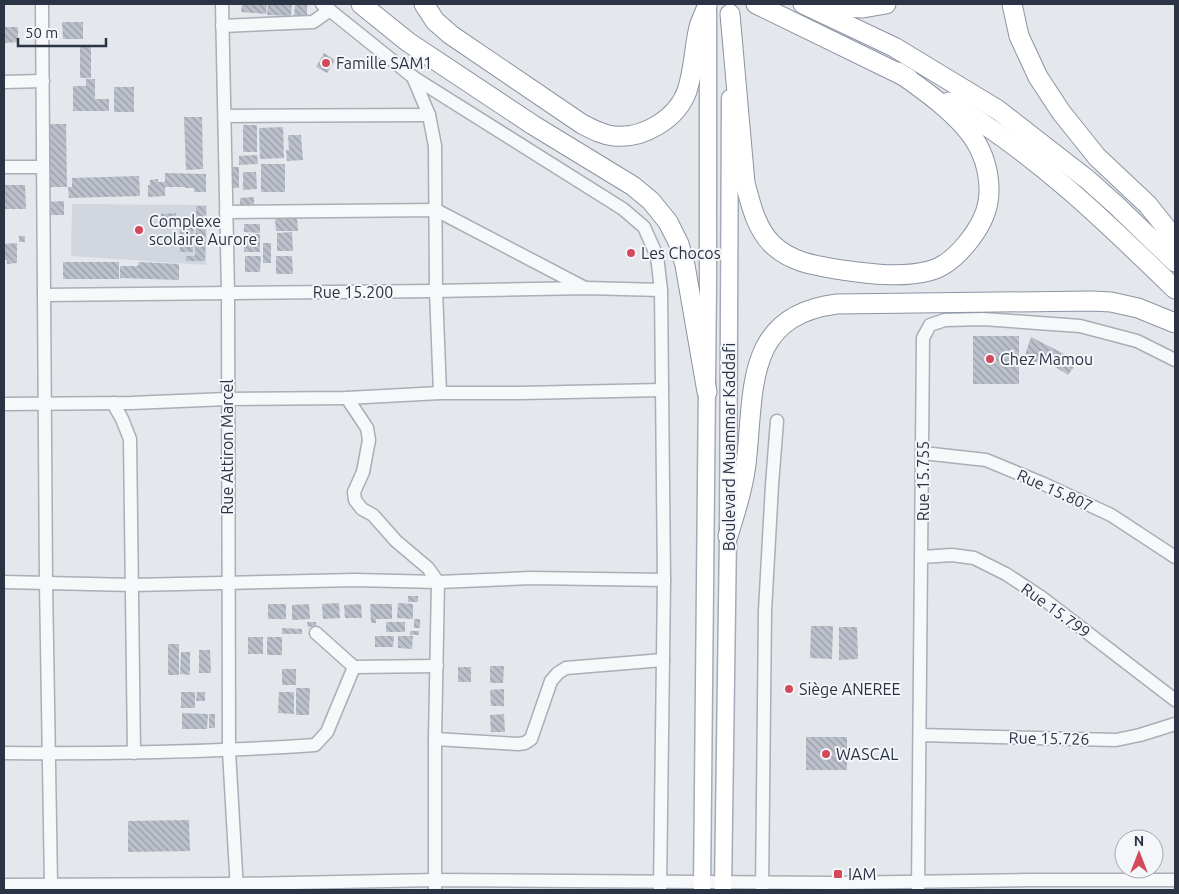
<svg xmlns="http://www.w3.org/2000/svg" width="1179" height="894" font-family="Ubuntu,sans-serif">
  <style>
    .built { fill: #d2d6de }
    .building { fill: url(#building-back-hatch) }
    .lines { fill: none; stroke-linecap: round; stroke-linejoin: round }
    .minor-casing { stroke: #a9aeb7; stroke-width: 15 }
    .major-casing { stroke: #a3abb8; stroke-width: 19 }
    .highway-casing { stroke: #8b94a3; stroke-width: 21 }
    .minor { stroke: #f7f8fa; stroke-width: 12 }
    .major { stroke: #fff; stroke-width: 16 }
    .highway { stroke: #fff; stroke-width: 19 }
    .poi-dot { fill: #d1495b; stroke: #f4f6f9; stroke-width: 2 }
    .labels { text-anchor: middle; stroke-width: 4; stroke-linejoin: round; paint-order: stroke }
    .poi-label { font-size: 16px; fill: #2b3445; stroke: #f4f6f9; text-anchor: start }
    .street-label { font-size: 16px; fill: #2b3445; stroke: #f4f6f9 }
  </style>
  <defs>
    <pattern id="building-back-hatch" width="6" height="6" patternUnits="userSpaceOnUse" patternTransform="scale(1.25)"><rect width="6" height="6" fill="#bbc0ca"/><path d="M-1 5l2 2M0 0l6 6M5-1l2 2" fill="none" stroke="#989da6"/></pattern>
  </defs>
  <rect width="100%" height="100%" fill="#e4e7ec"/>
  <path class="built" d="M72 204 207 205 206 265 71 256Z"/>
  <g class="building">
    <path d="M242 4H267L266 14 241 12Z"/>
    <path d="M268 4H292L291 16 267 15Z"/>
    <path d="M295 4 307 5V16H294Z"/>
    <path d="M62 22H83V39H63Z"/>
    <path d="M4 27H18V42L4 43Z"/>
    <rect x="80" y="46" width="11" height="32"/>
    <path d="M324 53 335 60 327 73 316 67Z"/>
    <path d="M86 79H95V99H109V111H73V86H86Z"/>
    <rect x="114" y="87" width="20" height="25"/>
    <path d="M184 117H202L203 169 186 170Z"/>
    <path d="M49 124H66L67 187H49Z"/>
    <rect x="243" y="125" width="14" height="27"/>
    <path d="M283 127 284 158 260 159 259 128Z"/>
    <path d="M288 135H301L303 160 287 161 286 150H289Z"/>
    <path d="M257 155 258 164 239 165V156Z"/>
    <rect x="261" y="164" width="24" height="28"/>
    <rect x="229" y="167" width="10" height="21"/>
    <path d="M243 172H256L257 189 243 190Z"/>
    <path d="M165 173 206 174V192H194V188H185V187H165V196L148 197V185H150V180L158 179V182H165Z"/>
    <path d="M139 176 140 196 69 198 68 187H72V178Z"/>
    <path d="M4 185H25L26 209H4Z"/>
    <path d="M254 197V204L240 206V198Z"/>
    <path d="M64 201V215H47V202Z"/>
    <rect x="196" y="206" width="10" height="18"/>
    <path d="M176 213 177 226 161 227V214Z"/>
    <path d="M297 218 298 231H276L275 219Z"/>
    <path d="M244 224H260V233L244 232Z"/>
    <path d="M196 226H206L205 261H186V256H195Z"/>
    <rect x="180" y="228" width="13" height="24"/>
    <path d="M292 232 293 251H277V233Z"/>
    <rect x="244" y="234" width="16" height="18"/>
    <rect x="19" y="236" width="6" height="6"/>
    <path d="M17 243V263L7 264V260H4V247H5V244Z"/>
    <rect x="263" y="243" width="8" height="20"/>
    <path d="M245 256H261L260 272H245Z"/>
    <path d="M276 256H292L293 274H276Z"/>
    <rect x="63" y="262" width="56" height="17"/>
    <path d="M139 262 179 264V280L120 278V266H138Z"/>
    <rect x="973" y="336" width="46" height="48"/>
    <path d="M1031 337 1078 361 1068 375 1040 357 1035 364 1024 358Z"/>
    <rect x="408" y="596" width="10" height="6"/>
    <path d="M339 603 340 618 323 619 322 604Z"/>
    <path d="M398 603 413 604V619L397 618Z"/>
    <rect x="268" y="604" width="18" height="15"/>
    <path d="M309 604 310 619 292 620V605Z"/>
    <path d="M361 604 362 618H345L344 605Z"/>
    <path d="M370 604H392V619H376V623H371Z"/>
    <rect x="414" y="619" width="6" height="9"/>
    <path d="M307 622H316V626L308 627Z"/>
    <rect x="386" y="622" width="19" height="10"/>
    <path d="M811 626H833L832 659 810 658Z"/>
    <path d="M839 627H857L858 659 839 660Z"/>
    <path d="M282 628 302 629V634H282Z"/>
    <rect x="410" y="631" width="9" height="4"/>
    <path d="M375 636H394L393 647H375Z"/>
    <path d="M398 636H413L412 649 398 648Z"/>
    <rect x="248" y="637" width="15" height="17"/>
    <rect x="267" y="637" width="15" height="18"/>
    <rect x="168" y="644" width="11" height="31"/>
    <path d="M199 650H210L211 673H199Z"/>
    <path d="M181 652H190V675L180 674Z"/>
    <path d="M490 666H504L503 683H490Z"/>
    <rect x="458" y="667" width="13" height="15"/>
    <rect x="282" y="669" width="14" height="16"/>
    <path d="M296 688H310L309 715H296Z"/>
    <path d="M504 689V706H491L490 690Z"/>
    <rect x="181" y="692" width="14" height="16"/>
    <path d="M197 692H205V701H196Z"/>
    <path d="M279 692H294V714L278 713Z"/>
    <path d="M182 713 208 714 207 729H182Z"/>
    <rect x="209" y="714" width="6" height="14"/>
    <path d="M504 714 505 732H491L490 715Z"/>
    <rect x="806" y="737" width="41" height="33"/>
    <path d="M189 820 190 851 128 852V821Z"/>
  </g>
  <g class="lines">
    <defs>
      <g id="minor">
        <path d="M42 4 46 583 51 885"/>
        <path d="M222 4 228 293 229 751 237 890"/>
        <path d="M322 4 413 77 623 209 644 227 657 256 661 290 664 580 660 890"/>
        <path d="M222 26 313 22 330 10"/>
        <path d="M413 77 429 115 435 146 436 291 440 393"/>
        <path d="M4 82 43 81"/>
        <path d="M225 116 429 115"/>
        <path d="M4 167H43"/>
        <path d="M226 212 436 210 585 288"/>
        <path d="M44 295 436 291 586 288 661 290"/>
        <path d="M347 398 367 428 369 440 363 472 354 492 355 500 362 509 373 515 396 541 428 568 438 582 435 739V890"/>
        <path d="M113 403 122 419 130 439 134 753"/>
        <path d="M4 404 131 403 227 399 347 398 440 393H520L662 390"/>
        <path d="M923 453 986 460 1044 484 1111 515 1175 557"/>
        <path d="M922 557 952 555 974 558 1006 574 1041 597 1175 700"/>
        <path d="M4 582 133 585 355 580 438 582 531 578 664 580"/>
        <path d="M354 667 437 666"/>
        <path d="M920 735 1116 740 1140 735 1175 724"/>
        <path d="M435 739 518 744 525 743 531 739 551 681 558 673 566 668 663 660"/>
        <path d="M4 753C108 754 211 752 315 745L327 732 354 667 316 633"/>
        <path d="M4 885 236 884 436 880 835 883 1029 880H1175"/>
        <path d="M762 890 765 611 772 485 777 421"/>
        <path d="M918 890 923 338 930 325 945 320 983 319 1080 326 1137 341 1175 360"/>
      </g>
      <g id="major">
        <path d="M702 890 708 282V10"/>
        <path d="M723 890 728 536 730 98"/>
      </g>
      <g id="highway">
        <path d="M361 4 408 42 533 125 633 186 651 201 668 222 679 244 685 265 707 392"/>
        <path d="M424 4 435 21 451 35 582 124C592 129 602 135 614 136 643 139 677 119 687 91 694 70 694 48 699 27 701 20 705 13 707 6"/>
        <path d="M756 4 908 78"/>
        <path d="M803 4 894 47 998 110 1088 180 1117 206 1175 262"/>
        <path d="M1012 4 1019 36 1038 77 1061 112 1097 157 1148 205 1175 239"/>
        <path d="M818 6 863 8 886 4"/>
        <path d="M730 14 745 183C751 205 756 228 772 244 791 263 818 266 842 270 870 274 902 278 929 271 955 265 984 227 988 202 991 185 987 164 980 150 967 120 924 90 898 72"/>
        <path d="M949 102C1034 152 1105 221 1175 289"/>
        <path d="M728 536C736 510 745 482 747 455 754 385 747 315 837 304L1092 301 1111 302 1138 308 1175 323"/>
      </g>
    </defs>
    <use href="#minor" class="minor-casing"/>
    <use href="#major" class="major-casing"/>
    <use href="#highway" class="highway-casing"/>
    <use href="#minor" class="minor"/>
    <use href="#major" class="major"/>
    <use href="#highway" class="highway"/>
  </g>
  <g class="poi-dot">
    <circle cx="326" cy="63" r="5"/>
    <circle cx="139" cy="230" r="5"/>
    <circle cx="631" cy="253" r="5"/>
    <circle cx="990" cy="359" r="5"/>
    <circle cx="789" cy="689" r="5"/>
    <circle cx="826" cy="754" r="5"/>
    <rect x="833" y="869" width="10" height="10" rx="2.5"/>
  </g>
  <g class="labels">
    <g class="poi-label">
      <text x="336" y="69">Famille SAM1</text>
      <text x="149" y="227">Complexe<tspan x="149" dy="18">scolaire Aurore</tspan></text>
      <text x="641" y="259">Les Chocos</text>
      <text x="1000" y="365">Chez Mamou</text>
      <text x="799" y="695">Siège ANEREE</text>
      <text x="836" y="760">WASCAL</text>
      <text x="848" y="880">IAM</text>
    </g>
    <g class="street-label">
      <text x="353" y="298">Rue 15.200</text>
      <text transform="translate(227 447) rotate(-90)" y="6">Rue Attiron Marcel</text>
      <text transform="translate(729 447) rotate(-90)" y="6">Boulevard Muammar Kaddafi</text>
      <text transform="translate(923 481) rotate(-90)" y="6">Rue 15.755</text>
      <text transform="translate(1055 490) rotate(24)" y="6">Rue 15.807</text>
      <text transform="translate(1056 610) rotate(36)" y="6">Rue 15.799</text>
      <text transform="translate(1049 738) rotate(1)" y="6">Rue 15.726</text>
    </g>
  </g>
  <rect width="1179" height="894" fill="none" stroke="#2b3445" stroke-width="10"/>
  <g transform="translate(1139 854)"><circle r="24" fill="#f4f6f9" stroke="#a4a8b1"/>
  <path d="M0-4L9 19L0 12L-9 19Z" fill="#d1495b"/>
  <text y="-8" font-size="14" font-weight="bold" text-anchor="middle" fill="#2b3445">N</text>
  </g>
  <path d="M18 38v8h88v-8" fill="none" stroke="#2b3445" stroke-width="2.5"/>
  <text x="25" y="38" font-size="15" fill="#2b3445" stroke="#f4f6f9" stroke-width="4" paint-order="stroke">50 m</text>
</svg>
